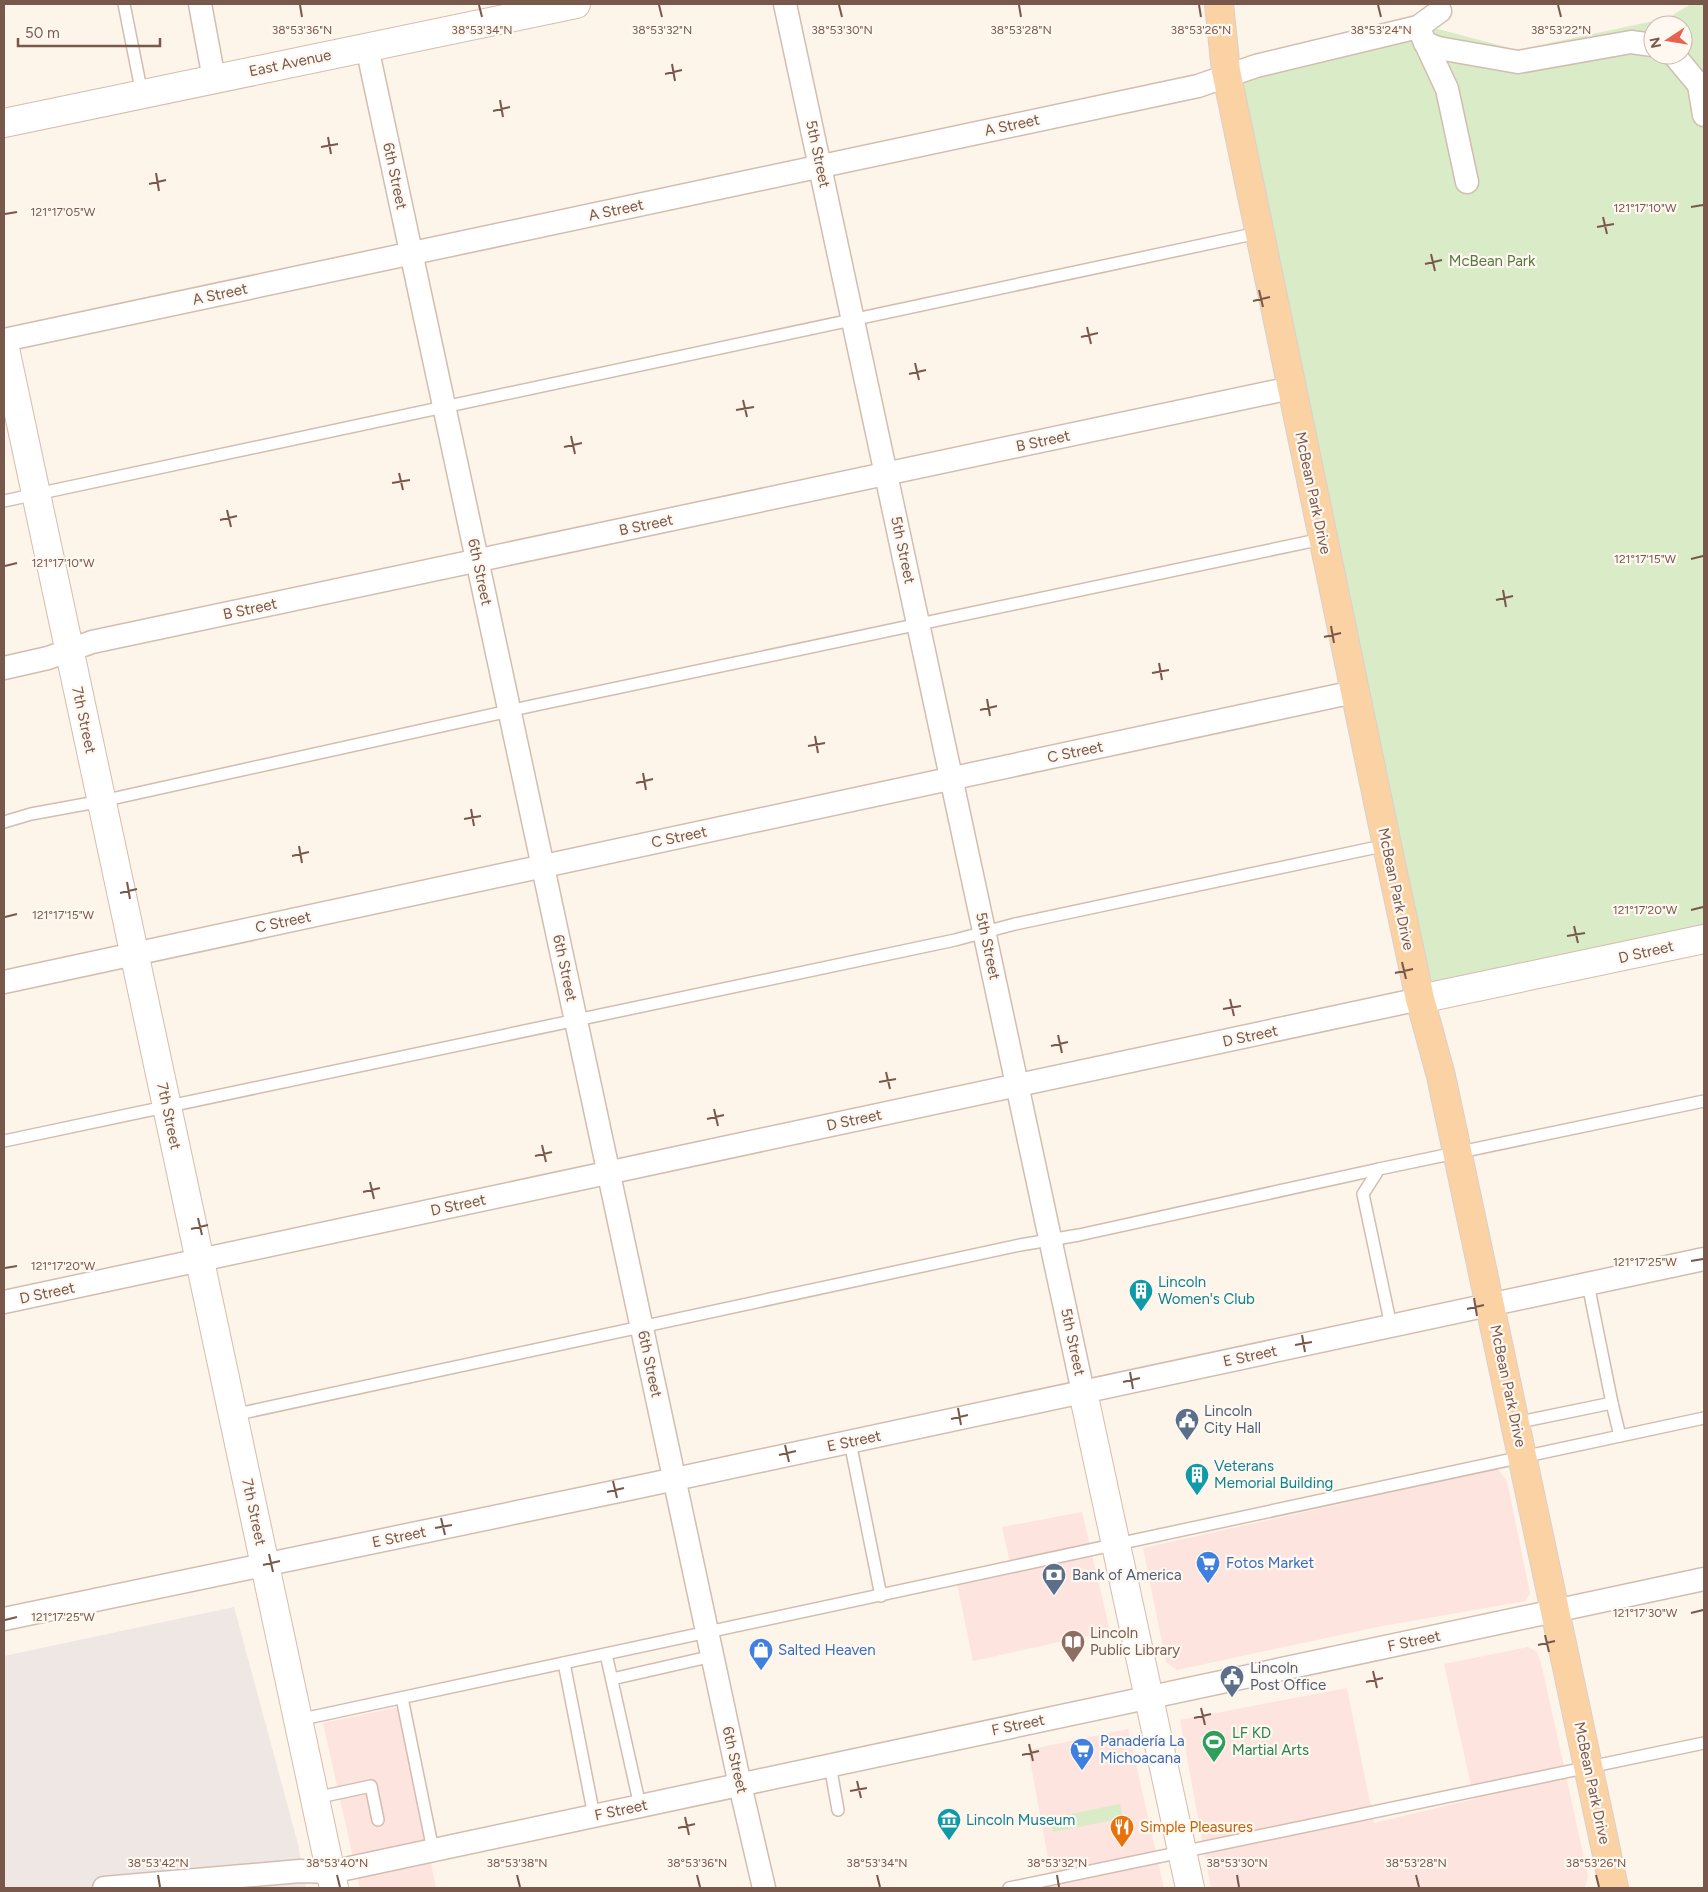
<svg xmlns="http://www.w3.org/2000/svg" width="1708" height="1892" font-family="Figtree,sans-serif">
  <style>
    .commercial { fill: #fde4de }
    .industrial { fill: #eee7e3 }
    .green { fill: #d9ebc7; fill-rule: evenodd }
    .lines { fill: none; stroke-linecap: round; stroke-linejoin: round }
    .lane-casing { stroke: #d2bdb1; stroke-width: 14 }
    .street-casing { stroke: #d2bdb1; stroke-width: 25 }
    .secondary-casing { stroke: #d5bcae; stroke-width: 30 }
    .primary-casing { stroke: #d9d0cd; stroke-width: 30 }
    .lane { stroke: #fff; stroke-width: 11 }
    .street { stroke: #fff; stroke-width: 22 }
    .secondary { stroke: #fff; stroke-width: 28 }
    .primary { stroke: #fbd2a3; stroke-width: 28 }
    .ticks { fill: none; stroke: #79584c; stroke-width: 2 }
    .labels { text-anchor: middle; stroke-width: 4.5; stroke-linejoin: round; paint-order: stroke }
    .street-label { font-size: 15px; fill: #79584c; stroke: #fff8f1 }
    .park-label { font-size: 15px; fill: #577941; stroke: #fff8f1 }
    .culture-label { font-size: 15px; fill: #0d838f; stroke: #fff8f1; text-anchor: start }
    .service-label { font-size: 15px; fill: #4e5e75; stroke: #fff8f1; text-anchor: start }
    .shop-label { font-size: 15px; fill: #366cbe; stroke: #fff8f1; text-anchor: start }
    .education-label { font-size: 15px; fill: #785e54; stroke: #fff8f1; text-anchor: start }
    .leisure-label { font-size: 15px; fill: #27864d; stroke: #fff8f1; text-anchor: start }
    .food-label { font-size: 15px; fill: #c56008; stroke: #fff8f1; text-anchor: start }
    .ticks-label { font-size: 12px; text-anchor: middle; fill: #79584c; stroke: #fff8f1; stroke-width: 4.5; stroke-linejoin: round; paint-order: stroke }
  </style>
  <rect width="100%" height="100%" fill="#fdf4ea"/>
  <g class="commercial">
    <path d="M1498 1469 1507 1481 1530 1594 1525 1601 1377 1627 1177 1670 1166 1662 1143 1548Z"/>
    <path d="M1082 1512 1110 1631 973 1661 957 1583 1012 1571 1002 1527Z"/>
    <path d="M1528 1647 1537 1652 1542 1667 1588 1876 1585 1888H1211L1180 1720 1347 1688 1374 1823 1474 1799 1444 1664Z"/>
    <path d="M399 1707 436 1888H360L323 1723Z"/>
    <path d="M1128 1729 1164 1888H1035L1053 1884 1028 1750Z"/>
  </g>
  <path class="industrial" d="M234 1607 298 1844 306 1888H4V1656Z"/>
  <g class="green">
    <path d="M1691 4H1704V934L1430 992 1236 71 1423 25 1517 50 1668 18ZM1653 25H1683V55H1653Z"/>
    <path d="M1120 1804 1123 1818 1053 1832 1050 1818Z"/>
  </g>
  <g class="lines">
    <defs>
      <g id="lane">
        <path d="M124 4 142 94"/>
        <path d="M4 501 1258 233"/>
        <path d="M4 822 31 814 102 801 536 705 1322 539"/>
        <path d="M4 1141 955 940 1015 924 1387 845"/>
        <path d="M1391 1326 1363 1194 1379 1169 1704 1101"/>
        <path d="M1612 1403 1620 1436"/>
        <path d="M233 1415 1020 1245 1079 1235 1379 1169"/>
        <path d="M1515 1423 1612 1403 1588 1284"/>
        <path d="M850 1442 881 1596"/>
        <path d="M606 1654 640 1806"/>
        <path d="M564 1663 594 1816"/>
        <path d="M612 1679 713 1656"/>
        <path d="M402 1698 433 1850"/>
        <path d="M298 1720 1704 1418"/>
        <path d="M830 1765 838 1810"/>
        <path d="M315 1798 371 1786 378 1820"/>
        <path d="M1009 1888 1704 1743"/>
      </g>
      <g id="street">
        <path d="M200 4 214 79"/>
        <path d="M785 4 1083 1392"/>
        <path d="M1418 27 1440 11"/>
        <path d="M1425 43 1438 48 1518 62 1631 42 1653 45"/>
        <path d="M367 47 740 1785 764 1888"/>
        <path d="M1674 55 1699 85 1704 115"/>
        <path d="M4 340 1198 86 1256 66 1418 27 1447 89 1467 182"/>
        <path d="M4 668 48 658 92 642 1291 388"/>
        <path d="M4 982 1354 692"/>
        <path d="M4 1302 1420 999"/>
        <path d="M4 1619 638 1487 1704 1259"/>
        <path d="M104 1888 300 1871 331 1872 1704 1579"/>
      </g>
      <g id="secondary">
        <path d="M4 123 576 4"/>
        <path d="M4 344 334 1888"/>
        <path d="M1420 999 1704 939"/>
        <path d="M1083 1392 1190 1888"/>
      </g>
      <path id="primary" d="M1219 4 1226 71 1387 845 1420 999 1441 1076 1614 1888"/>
    </defs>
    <use href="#lane" class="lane-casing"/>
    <use href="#street" class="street-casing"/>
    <use href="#secondary" class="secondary-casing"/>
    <use href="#primary" class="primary-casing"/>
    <use href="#lane" class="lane"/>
    <use href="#street" class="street"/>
    <use href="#secondary" class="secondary"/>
    <use href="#primary" class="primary"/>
  </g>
  <path class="ticks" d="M300 5 302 17M479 5 482 17M659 5 662 17M839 5 842 17M1019 5 1021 17M1199 5 1201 17M1378 5 1381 17M1558 5 1561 17M672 64 675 81M665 74 682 70M500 100 503 117M493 111 510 107M328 137 331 154M321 147 338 144M156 173 159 191M149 184 166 180M1691 207 1703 205M5 214 17 212M1603 217 1607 234M1597 227 1614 224M1431 254 1435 271M1425 264 1442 260M1259 290 1263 307M1253 301 1270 297M1087 327 1091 344M1081 337 1098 333M915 363 919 380M909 374 926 370M743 400 747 417M736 410 754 407M571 436 575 454M564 447 582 443M399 473 403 490M392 483 410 480M227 510 231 527M220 520 237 516M1691 559 1703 556M5 566 17 563M1503 590 1506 607M1496 600 1513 596M1331 626 1334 643M1324 637 1341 633M1159 663 1162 680M1152 673 1169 670M987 699 990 716M980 710 997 706M815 736 818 753M808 746 825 743M643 773 646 790M636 783 653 779M471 809 474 826M464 819 481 816M299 846 302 863M292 856 309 852M127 882 130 899M120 893 137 889M1691 910 1703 907M5 917 17 914M1574 926 1578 943M1567 936 1585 933M1402 962 1406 979M1395 973 1413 969M1230 999 1234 1016M1223 1009 1241 1006M1058 1035 1062 1053M1051 1046 1068 1042M886 1072 890 1089M879 1082 896 1079M714 1109 718 1126M707 1119 724 1115M542 1145 546 1162M535 1156 552 1152M370 1182 374 1199M363 1192 380 1188M198 1218 202 1235M191 1229 208 1225M1691 1261 1703 1259M5 1268 17 1266M1474 1298 1477 1316M1467 1309 1484 1305M1302 1335 1305 1352M1295 1345 1312 1342M1130 1372 1133 1389M1123 1382 1140 1378M958 1408 961 1425M951 1419 968 1415M785 1445 789 1462M779 1455 796 1451M613 1481 617 1498M607 1492 624 1488M441 1518 445 1535M435 1528 452 1525M269 1554 273 1572M263 1565 280 1561M1691 1613 1703 1610M5 1620 17 1617M1545 1635 1549 1652M1538 1645 1555 1641M1373 1671 1377 1688M1366 1682 1383 1678M1201 1708 1205 1725M1194 1718 1211 1714M1029 1744 1033 1761M1022 1755 1039 1751M857 1781 861 1798M850 1791 867 1788M685 1817 689 1835M678 1828 695 1824M158 1875 160 1887M337 1875 340 1887M517 1875 520 1887M697 1875 700 1887M877 1875 880 1887M1057 1875 1059 1887M1237 1875 1239 1887M1416 1875 1419 1887M1596 1875 1599 1887"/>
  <defs>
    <symbol id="building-pin" viewBox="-11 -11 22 30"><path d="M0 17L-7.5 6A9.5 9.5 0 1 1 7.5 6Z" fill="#0f9aa8" stroke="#fff8f1"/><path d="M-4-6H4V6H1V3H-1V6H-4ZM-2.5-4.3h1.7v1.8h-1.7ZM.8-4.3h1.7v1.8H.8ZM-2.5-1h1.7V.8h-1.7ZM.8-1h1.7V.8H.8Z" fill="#fff"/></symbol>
    <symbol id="civic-pin" viewBox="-11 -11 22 30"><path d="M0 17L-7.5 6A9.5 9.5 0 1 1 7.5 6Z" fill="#5c6f8a" stroke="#fff8f1"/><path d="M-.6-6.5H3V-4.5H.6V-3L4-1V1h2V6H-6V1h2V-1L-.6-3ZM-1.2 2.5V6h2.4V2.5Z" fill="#fff"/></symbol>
    <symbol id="supermarket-pin" viewBox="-11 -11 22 30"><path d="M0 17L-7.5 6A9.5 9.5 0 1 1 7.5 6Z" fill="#3f7fe0" stroke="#fff8f1"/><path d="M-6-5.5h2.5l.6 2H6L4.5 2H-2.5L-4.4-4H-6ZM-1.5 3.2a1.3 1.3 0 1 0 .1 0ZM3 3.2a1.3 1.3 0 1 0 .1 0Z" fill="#fff"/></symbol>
    <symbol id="bank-pin" viewBox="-11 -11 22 30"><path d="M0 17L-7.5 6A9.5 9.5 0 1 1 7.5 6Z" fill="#5c6f8a" stroke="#fff8f1"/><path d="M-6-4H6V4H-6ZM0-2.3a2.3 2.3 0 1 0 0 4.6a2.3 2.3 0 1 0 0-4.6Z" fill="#fff"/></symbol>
    <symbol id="library-pin" viewBox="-11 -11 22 30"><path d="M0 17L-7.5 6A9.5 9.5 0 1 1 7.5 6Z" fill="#8d6e63" stroke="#fff8f1"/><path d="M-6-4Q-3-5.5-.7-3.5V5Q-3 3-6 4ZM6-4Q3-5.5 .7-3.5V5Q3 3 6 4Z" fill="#fff"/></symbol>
    <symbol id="shop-pin" viewBox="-11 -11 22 30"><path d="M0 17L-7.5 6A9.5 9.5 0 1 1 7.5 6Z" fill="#3f7fe0" stroke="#fff8f1"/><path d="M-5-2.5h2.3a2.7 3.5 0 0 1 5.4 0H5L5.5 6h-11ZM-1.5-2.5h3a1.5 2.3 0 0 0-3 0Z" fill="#fff"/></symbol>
    <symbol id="stadium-pin" viewBox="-11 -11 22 30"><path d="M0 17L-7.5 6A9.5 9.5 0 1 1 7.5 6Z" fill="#2e9e5b" stroke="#fff8f1"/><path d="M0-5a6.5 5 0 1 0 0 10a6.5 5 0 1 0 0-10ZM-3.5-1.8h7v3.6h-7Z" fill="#fff"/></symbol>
    <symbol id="museum-pin" viewBox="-11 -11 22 30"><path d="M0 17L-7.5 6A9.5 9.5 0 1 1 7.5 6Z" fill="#0f9aa8" stroke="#fff8f1"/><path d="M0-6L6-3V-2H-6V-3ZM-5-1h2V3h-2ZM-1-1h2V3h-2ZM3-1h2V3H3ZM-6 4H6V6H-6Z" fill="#fff"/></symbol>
    <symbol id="restaurant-pin" viewBox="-11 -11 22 30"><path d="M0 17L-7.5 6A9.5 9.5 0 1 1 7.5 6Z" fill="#e8710a" stroke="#fff8f1"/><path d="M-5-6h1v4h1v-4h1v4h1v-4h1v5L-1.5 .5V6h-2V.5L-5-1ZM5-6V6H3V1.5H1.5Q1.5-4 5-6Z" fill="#fff"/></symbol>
  </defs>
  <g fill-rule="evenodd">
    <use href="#building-pin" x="1127" y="1277" width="28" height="38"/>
    <use href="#civic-pin" x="1173" y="1406" width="28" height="38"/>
    <use href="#building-pin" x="1183" y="1461" width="28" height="38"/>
    <use href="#supermarket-pin" x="1194" y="1549" width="28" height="38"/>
    <use href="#bank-pin" x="1040" y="1561" width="28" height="38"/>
    <use href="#library-pin" x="1059" y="1628" width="28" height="38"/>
    <use href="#shop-pin" x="747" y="1636" width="28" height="38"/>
    <use href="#civic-pin" x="1218" y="1663" width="28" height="38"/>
    <use href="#stadium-pin" x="1200" y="1728" width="28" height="38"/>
    <use href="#supermarket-pin" x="1068" y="1736" width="28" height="38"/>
    <use href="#museum-pin" x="935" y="1806" width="28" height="38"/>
    <use href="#restaurant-pin" x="1108" y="1813" width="28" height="38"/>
  </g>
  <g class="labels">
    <g class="street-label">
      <text transform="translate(290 63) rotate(-12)" y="5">East Avenue</text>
      <text transform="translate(1012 125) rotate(-12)" y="5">A Street</text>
      <text transform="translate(818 154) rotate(78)" y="5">5th Street</text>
      <text transform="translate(395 176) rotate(78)" y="5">6th Street</text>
      <text transform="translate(616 210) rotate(-12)" y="5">A Street</text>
      <text transform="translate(220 294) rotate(-12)" y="5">A Street</text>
      <text transform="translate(1043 441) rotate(-12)" y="5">B Street</text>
      <text transform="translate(1313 493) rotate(78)" y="5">McBean Park Drive</text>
      <text transform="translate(646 525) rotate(-12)" y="5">B Street</text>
      <text transform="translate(903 550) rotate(78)" y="5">5th Street</text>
      <text transform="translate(480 572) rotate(78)" y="5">6th Street</text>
      <text transform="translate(250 609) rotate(-12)" y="5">B Street</text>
      <text transform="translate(84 720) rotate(78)" y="5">7th Street</text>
      <text transform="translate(1075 752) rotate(-12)" y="5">C Street</text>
      <text transform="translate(679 837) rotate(-12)" y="5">C Street</text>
      <text transform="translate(1396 889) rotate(78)" y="5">McBean Park Drive</text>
      <text transform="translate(283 922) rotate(-12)" y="5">C Street</text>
      <text transform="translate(988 946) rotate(78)" y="5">5th Street</text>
      <text transform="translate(1646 952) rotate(-13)" y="5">D Street</text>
      <text transform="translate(565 968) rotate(78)" y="5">6th Street</text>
      <text transform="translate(1250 1036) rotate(-12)" y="5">D Street</text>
      <text transform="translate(169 1116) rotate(78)" y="5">7th Street</text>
      <text transform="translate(854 1120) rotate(-12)" y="5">D Street</text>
      <text transform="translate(458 1205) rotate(-12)" y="5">D Street</text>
      <text transform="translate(47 1293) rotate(-12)" y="5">D Street</text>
      <text transform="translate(1073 1342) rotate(78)" y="5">5th Street</text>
      <text transform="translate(1250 1356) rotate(-12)" y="5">E Street</text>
      <text transform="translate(650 1364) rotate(78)" y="5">6th Street</text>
      <text transform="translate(1508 1386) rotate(78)" y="5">McBean Park Drive</text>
      <text transform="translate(854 1441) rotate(-12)" y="5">E Street</text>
      <text transform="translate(254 1512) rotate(78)" y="5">7th Street</text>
      <text transform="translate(399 1537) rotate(-12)" y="5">E Street</text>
      <text transform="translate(1414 1641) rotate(-12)" y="5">F Street</text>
      <text transform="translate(1018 1725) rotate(-12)" y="5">F Street</text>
      <text transform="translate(735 1760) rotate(77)" y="5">6th Street</text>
      <text transform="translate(1592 1783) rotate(78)" y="5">McBean Park Drive</text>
      <text transform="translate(621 1810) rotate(-12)" y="5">F Street</text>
    </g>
    <g class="park-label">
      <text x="1492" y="266">McBean Park</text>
    </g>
    <g class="culture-label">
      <text x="1158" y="1287">Lincoln<tspan x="1158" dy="17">Women's Club</tspan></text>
      <text x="1214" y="1471">Veterans<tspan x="1214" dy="17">Memorial Building</tspan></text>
      <text x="966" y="1825">Lincoln Museum</text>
    </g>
    <g class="service-label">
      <text x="1204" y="1416">Lincoln<tspan x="1204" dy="17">City Hall</tspan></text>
      <text x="1072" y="1580">Bank of America</text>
      <text x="1250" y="1673">Lincoln<tspan x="1250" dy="17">Post Office</tspan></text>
    </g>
    <g class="shop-label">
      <text x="1226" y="1568">Fotos Market</text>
      <text x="778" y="1655">Salted Heaven</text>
      <text x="1100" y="1746">Panadería La<tspan x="1100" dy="17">Michoacana</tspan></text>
    </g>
    <g class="education-label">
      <text x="1090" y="1638">Lincoln<tspan x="1090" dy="17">Public Library</tspan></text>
    </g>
    <g class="leisure-label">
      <text x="1232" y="1738">LF KD<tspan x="1232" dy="17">Martial Arts</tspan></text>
    </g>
    <g class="food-label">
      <text x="1140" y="1832">Simple Pleasures</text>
    </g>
  </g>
  <g class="ticks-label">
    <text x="302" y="34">38°53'36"N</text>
    <text x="482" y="34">38°53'34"N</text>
    <text x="662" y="34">38°53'32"N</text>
    <text x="842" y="34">38°53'30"N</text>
    <text x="1021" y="34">38°53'28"N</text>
    <text x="1201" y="34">38°53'26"N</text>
    <text x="1381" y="34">38°53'24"N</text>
    <text x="1561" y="34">38°53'22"N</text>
    <text x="1645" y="212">121°17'10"W</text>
    <text x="63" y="216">121°17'05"W</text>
    <text x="1645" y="563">121°17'15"W</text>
    <text x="63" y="567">121°17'10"W</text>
    <text x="1645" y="914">121°17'20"W</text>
    <text x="63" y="919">121°17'15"W</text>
    <text x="1645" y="1266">121°17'25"W</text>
    <text x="63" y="1270">121°17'20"W</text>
    <text x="1645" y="1617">121°17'30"W</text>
    <text x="63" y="1621">121°17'25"W</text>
    <text x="158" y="1867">38°53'42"N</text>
    <text x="337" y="1867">38°53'40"N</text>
    <text x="517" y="1867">38°53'38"N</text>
    <text x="697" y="1867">38°53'36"N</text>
    <text x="877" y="1867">38°53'34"N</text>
    <text x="1057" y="1867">38°53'32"N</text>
    <text x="1237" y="1867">38°53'30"N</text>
    <text x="1416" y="1867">38°53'28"N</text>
    <text x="1596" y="1867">38°53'26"N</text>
  </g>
  <rect width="1708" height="1892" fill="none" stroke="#79584c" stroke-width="10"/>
  <g transform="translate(1668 40) rotate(258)"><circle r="24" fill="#fff8f1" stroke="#c9b8af"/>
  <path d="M0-4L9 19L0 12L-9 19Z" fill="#e7634f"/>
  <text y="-8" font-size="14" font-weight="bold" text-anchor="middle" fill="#79584c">N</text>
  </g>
  <path d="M18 38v8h142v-8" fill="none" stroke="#79584c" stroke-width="2.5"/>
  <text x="25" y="38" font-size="15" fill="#79584c" stroke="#fff8f1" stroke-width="4" paint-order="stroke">50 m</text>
</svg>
